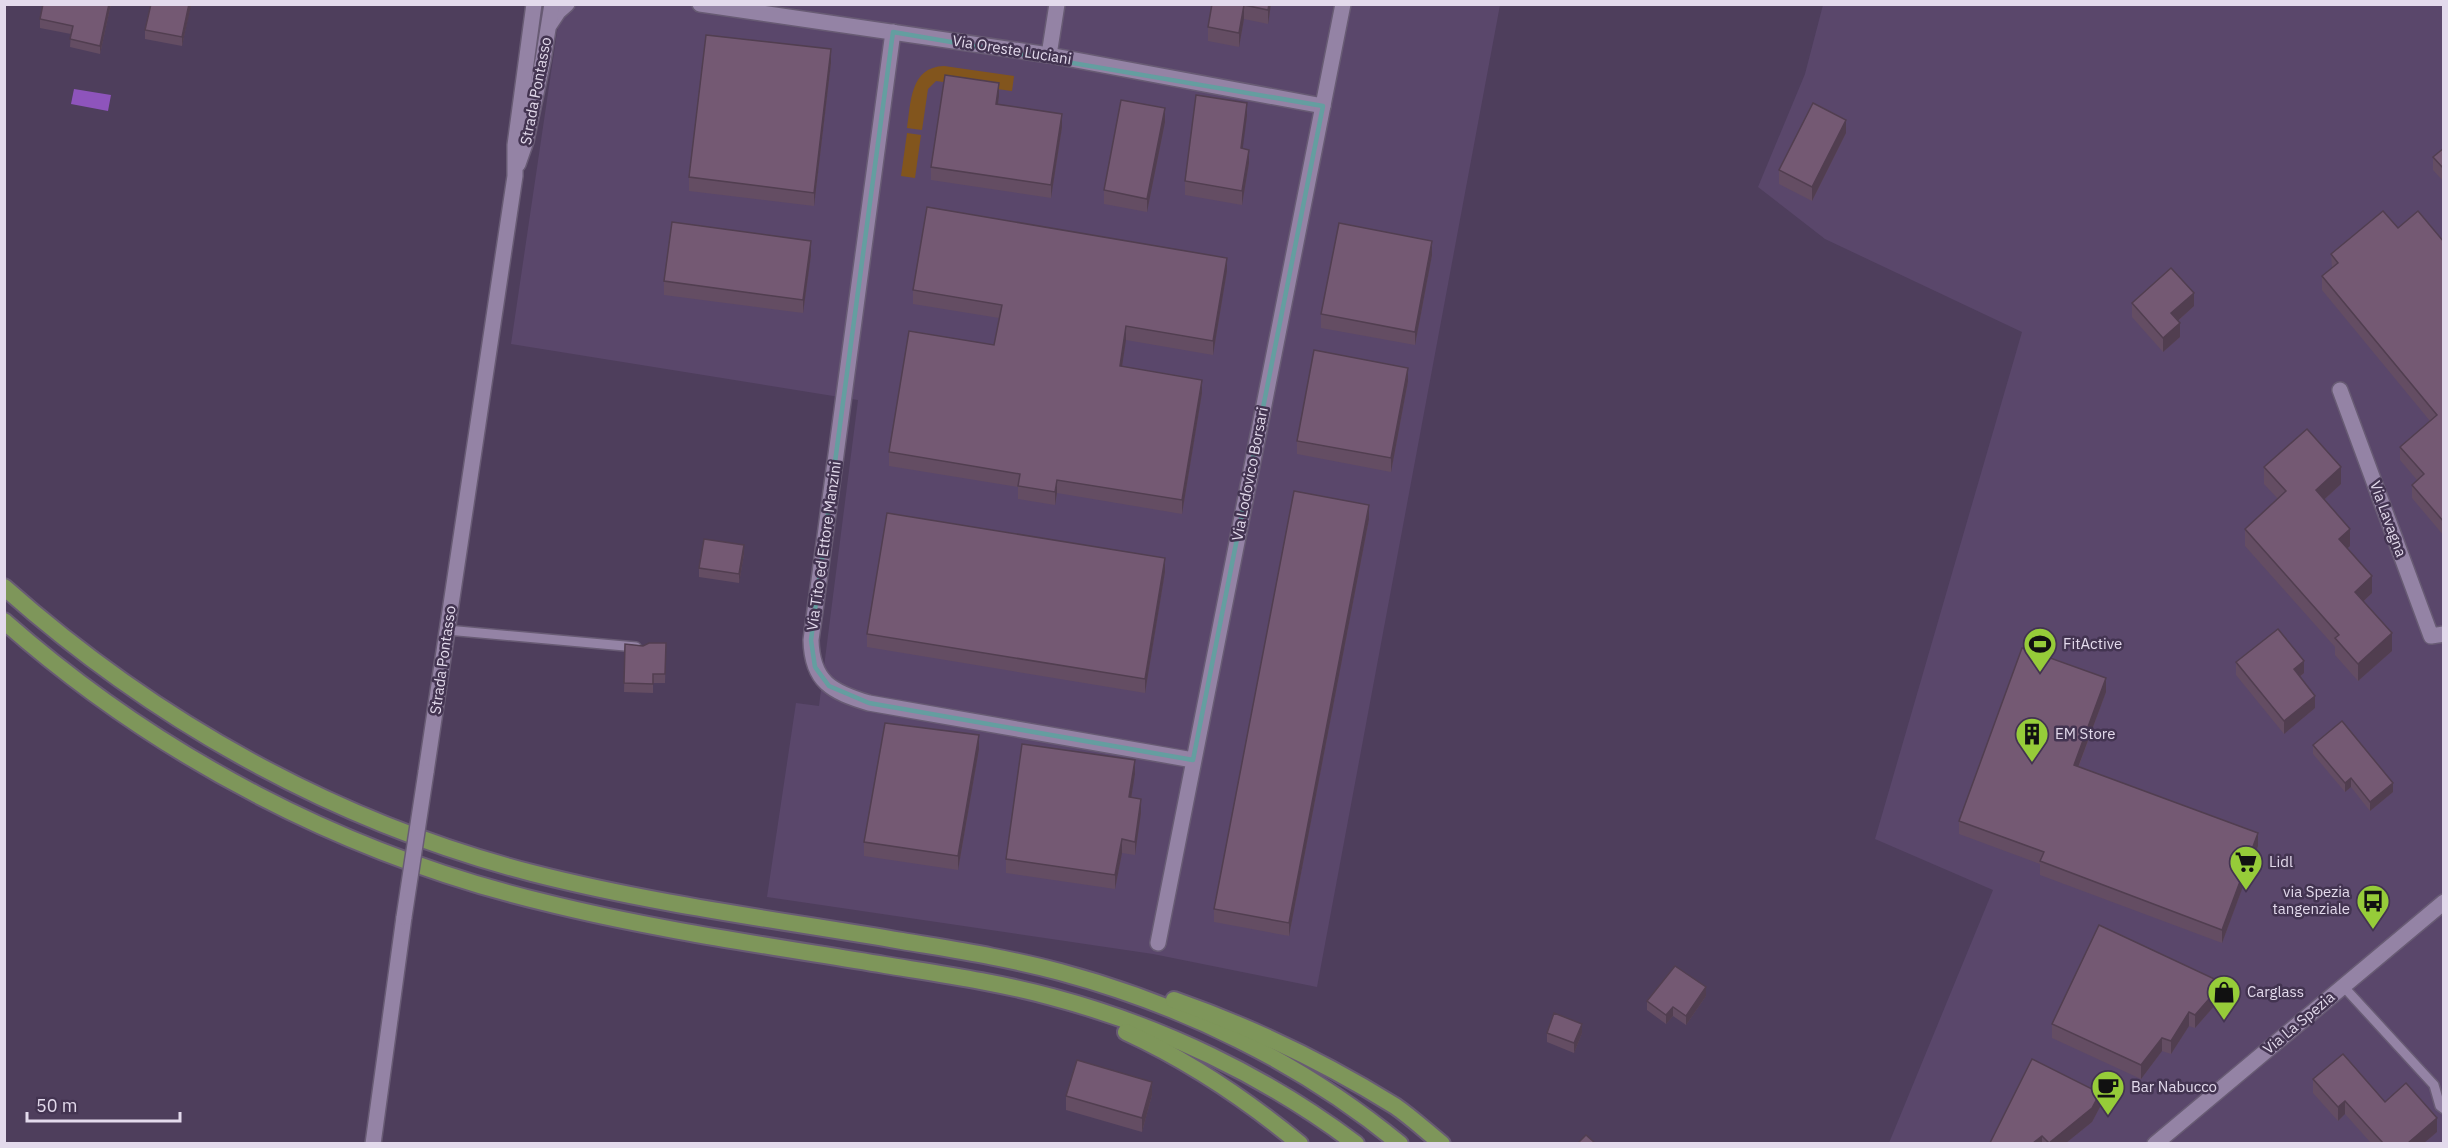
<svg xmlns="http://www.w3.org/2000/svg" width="2448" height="1148" font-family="'IBM Plex Sans',sans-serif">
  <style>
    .built { fill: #5a476b }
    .green { fill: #82551d }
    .water { fill: #8e54bc }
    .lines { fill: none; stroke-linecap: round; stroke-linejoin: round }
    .service-casing { stroke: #685b74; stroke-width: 12 }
    .minor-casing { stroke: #685b74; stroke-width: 18 }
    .secondary-casing { stroke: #685b74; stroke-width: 18 }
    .trunk-casing { stroke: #685b74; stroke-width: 20 }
    .service { stroke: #9483a5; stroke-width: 9 }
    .minor { stroke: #9483a5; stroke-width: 15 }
    .secondary { stroke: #9483a5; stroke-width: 15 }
    .trunk { stroke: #7e965a; stroke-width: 16 }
    .minor-bridge-casing { stroke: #685b74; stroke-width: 18; stroke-linecap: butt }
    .minor-bridge { stroke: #9483a5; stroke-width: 15 }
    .wall { fill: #644d63 }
    .shaded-wall { fill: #513e50 }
    .building { fill: #745973; stroke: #513e50; stroke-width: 1.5 }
    .marked { fill: none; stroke: #649ea0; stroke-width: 4.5; stroke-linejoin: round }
    .labels { text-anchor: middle; stroke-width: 5; stroke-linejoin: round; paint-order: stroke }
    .street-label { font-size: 15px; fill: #e3daec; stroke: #433451 }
    .poi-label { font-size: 15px; fill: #e3daec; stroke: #433451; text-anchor: start }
  </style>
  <rect width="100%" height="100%" fill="#4e3e5c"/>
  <g class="built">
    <path d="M561 5H1500L1317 987 1153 954 767 897 796 703 819 706 858 400 511 344Z"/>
    <path d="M1823 5H2443V1143H1889L1993 890 1875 839 2022 332 1825 239 1758 187 1805 74Z"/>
  </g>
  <g class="green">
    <path d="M944 66 1014 76 1012 91 936 81 928 89 922 130 907 128C911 102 910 67 944 66Z"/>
    <path d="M907 133 921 135 915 178 901 176Z"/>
  </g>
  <path class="water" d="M74 89 111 95 108 111 71 104Z"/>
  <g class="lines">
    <defs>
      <g id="service">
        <path d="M447 630 636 647"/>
        <path d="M2343 986 2434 1085 2440 1106 2444 1109"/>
      </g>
      <g id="minor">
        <path d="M700 4 1049 55 1323 106"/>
        <path d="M550 24 558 12 567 4"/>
        <path d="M893 32 811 640C812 682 832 692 869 703L1193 760"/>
        <path d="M1049 55 1057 4"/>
        <path d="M518 164 526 141 543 60 552 4"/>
        <path d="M2340 390 2431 636 2444 634"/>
        <path d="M426 772 515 176V145L534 4"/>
        <path d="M1158 943 1343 4"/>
        <path d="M373 1144 404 917"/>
      </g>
      <path id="secondary" d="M2155 1144 2444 902"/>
      <g id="trunk">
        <path d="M4 587C156 722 335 822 532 873 653 904 779 920 902 941 955 950 1008 958 1060 972 1183 1005 1302 1063 1400 1144"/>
        <path d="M4 621C158 757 344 854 543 902 655 930 771 946 885 965 940 974 997 982 1052 997 1161 1026 1266 1076 1356 1144"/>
        <path d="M1174 1000C1251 1027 1326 1063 1395 1106 1411 1117 1426 1131 1442 1144"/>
        <path d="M1126 1032C1189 1061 1247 1100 1300 1144"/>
      </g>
    </defs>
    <use href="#service" class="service-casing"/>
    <use href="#minor" class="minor-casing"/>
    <use href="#secondary" class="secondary-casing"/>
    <use href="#trunk" class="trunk-casing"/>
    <use href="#service" class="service"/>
    <use href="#minor" class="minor"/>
    <use href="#secondary" class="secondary"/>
    <use href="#trunk" class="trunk"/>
    <defs>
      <path id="minor-bridge" d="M404 917 426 772"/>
    </defs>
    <use href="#minor-bridge" class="minor-bridge-casing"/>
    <use href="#minor-bridge" class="minor-bridge"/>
  </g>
  <g class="wall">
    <path d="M111 4 100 54 70 47 71 34 40 28V19Z"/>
    <path d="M191 4 182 46 145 39V30Z"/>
    <path d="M1212 4H1271L1268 24 1244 19 1239 47 1208 41V27Z"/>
    <path d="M831 63 814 206 689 191V177Z"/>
    <path d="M999 96 998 104 1062 127 1051 198 931 180V167Z"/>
    <path d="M1247 116 1242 148 1249 163 1242 205 1185 195V181Z"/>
    <path d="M1165 122 1147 212 1104 204V190Z"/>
    <path d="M1846 133 1812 201 1779 184V170Z"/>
    <path d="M2444 148V182L2433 170V157Z"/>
    <path d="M2398 228 2444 242V536L2412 498V485L2417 480 2400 460V447L2430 421 2322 290V276L2332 268 2331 254Z"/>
    <path d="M811 255 803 313 664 295V281Z"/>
    <path d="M1432 255 1415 345 1321 328V314Z"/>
    <path d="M1227 271 1213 355 1126 340 1122 366 1202 393 1182 514 1057 493 1055 505 1018 499V487L889 466V452L994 345 999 318 913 304V290Z"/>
    <path d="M2132 303 2194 306 2178 321 2180 337 2163 352 2132 317Z"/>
    <path d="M1408 381 1391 472 1297 454V441Z"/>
    <path d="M2264 467 2341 484 2324 500 2350 546 2347 549 2372 593 2363 602 2392 651 2358 681 2335 655V647L2245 546V529L2278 499 2264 484Z"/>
    <path d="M1369 519 1289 936 1214 922V909Z"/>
    <path d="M744 554 739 583 699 577V568Z"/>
    <path d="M1165 572 1145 693 867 647V634Z"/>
    <path d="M666 643 665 683H653V693L624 692 625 644 643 646Z"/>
    <path d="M2236 662 2304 673 2300 677 2315 708 2284 734 2236 675Z"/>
    <path d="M2106 692 2079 766 2258 846 2222 943 2040 875V864L1959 834V821Z"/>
    <path d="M2313 745 2393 792 2370 811 2351 787 2345 792 2313 754Z"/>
    <path d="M979 749 958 870 864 856V842Z"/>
    <path d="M1135 774 1131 798 1141 813 1135 855 1122 853 1115 889 1006 873V859Z"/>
    <path d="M1706 996 1686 1025 1673 1016 1666 1024 1647 1010V1001Z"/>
    <path d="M2223 996 2195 1028 2189 1026 2171 1054 2162 1051 2141 1079 2052 1038V1024Z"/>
    <path d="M1547 1033H1582L1574 1053 1547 1042Z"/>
    <path d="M2313 1079 2385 1102 2437 1132 2424 1143H2371L2345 1114 2338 1121 2313 1093Z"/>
    <path d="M1152 1095 1142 1132 1066 1110V1096Z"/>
    <path d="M2100 1107 2092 1122 2066 1143H1990Z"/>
  </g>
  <g class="shaded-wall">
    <path d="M109 4H111L100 54V46Z"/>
    <path d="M189 4H191V6L182 46V37Z"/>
    <path d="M1269 4H1271L1268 24V10Z"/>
    <path d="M1244 5V19L1239 47V33Z"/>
    <path d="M831 49V63L814 206V193Z"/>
    <path d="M999 83V96L996 117V104Z"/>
    <path d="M1247 103V116L1241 162V148Z"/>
    <path d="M1165 108V122L1147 212V199Z"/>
    <path d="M1062 114V127L1051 198V185Z"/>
    <path d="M1846 120V133L1812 201V187Z"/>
    <path d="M1249 150V163L1242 205V191Z"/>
    <path d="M811 241V255L803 313V300Z"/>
    <path d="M1432 241V255L1415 345V332Z"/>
    <path d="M1227 258V271L1213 355V341Z"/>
    <path d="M2194 293V306L2171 327V313Z"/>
    <path d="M2180 323V337L2163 352V338Z"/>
    <path d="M1126 326V340L1120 380V366Z"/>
    <path d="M1408 368V381L1391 472V458Z"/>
    <path d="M1202 380V393L1182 514V500Z"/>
    <path d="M2341 467V484L2316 507V490Z"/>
    <path d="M1057 480V493L1055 505V492Z"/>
    <path d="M1369 505V519L1289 936V923Z"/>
    <path d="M2350 529V546L2339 556V539Z"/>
    <path d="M744 545V554L739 583V574Z"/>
    <path d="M1165 558V572L1145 693V679Z"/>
    <path d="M2372 576V593L2355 609V592Z"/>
    <path d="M2392 633V651L2358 681V664Z"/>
    <path d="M2304 661V673L2294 681V669Z"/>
    <path d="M2106 678V692L2074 778V765Z"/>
    <path d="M2315 696V708L2284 734V721Z"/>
    <path d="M979 735V749L958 870V856Z"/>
    <path d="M1135 760V774L1129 811V797Z"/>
    <path d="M2351 778V787L2345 792V783Z"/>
    <path d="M2393 783V792L2370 811V802Z"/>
    <path d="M1141 799V813L1135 855V842Z"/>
    <path d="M2258 833V846L2222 943V930Z"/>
    <path d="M1122 839V853L1115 889V875Z"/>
    <path d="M2223 983V996L2195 1028V1015Z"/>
    <path d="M1706 987V996L1686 1025V1016Z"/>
    <path d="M1673 1007V1016L1666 1024V1015Z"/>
    <path d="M2189 1012V1026L2171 1054V1041Z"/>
    <path d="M1582 1024V1033L1574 1053V1043Z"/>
    <path d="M2162 1038V1051L2141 1079V1065Z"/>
    <path d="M1152 1082V1095L1142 1132V1118Z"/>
    <path d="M2100 1093V1107L2092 1122 2066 1143H2049Z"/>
    <path d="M2345 1101V1114L2338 1121V1107Z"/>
    <path d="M2437 1118V1132L2424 1143H2408Z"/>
    <path d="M2042 1136V1143H2033Z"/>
  </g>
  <g class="building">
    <path d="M43 4H109L100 46 70 39 73 26 40 19Z"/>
    <path d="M151 4H189L182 37 145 30Z"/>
    <path d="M1212 4H1269L1268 10 1244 5 1239 33 1208 27Z"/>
    <path d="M706 35 831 49 814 193 689 177Z"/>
    <path d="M945 75 999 83 996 104 1062 114 1051 185 931 167Z"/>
    <path d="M1196 95 1247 103 1241 148 1249 150 1242 191 1185 181Z"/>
    <path d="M1121 100 1165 108 1147 199 1104 190Z"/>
    <path d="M1813 103 1846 120 1812 187 1779 170Z"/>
    <path d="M2444 148V169L2433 157Z"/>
    <path d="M927 207 1227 258 1213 341 1126 326 1120 366 1202 380 1182 500 1057 480 1055 492 1018 486 1020 474 889 452 909 331 994 345 1002 305 913 290Z"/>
    <path d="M2383 211 2398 228 2418 211 2444 242V522L2412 485 2424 474 2400 447 2437 415 2322 276 2338 263 2331 254Z"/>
    <path d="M672 222 811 241 803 300 664 281Z"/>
    <path d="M1339 223 1432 241 1415 332 1321 314Z"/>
    <path d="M2171 268 2194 293 2171 313 2180 323 2163 338 2132 303Z"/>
    <path d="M1314 350 1408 368 1391 458 1297 441Z"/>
    <path d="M2307 429 2341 467 2316 490 2350 529 2339 539 2372 576 2355 592 2392 633 2358 664 2335 638 2339 635 2245 529 2286 491 2264 467Z"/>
    <path d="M1294 491 1369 505 1289 923 1214 909Z"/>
    <path d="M887 513 1165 558 1145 679 867 634Z"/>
    <path d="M704 539 744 545 739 574 699 568Z"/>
    <path d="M2278 629 2304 661 2294 669 2315 696 2284 721 2236 662Z"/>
    <path d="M649 643H666L665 674H653V684L624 683 625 644 643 646Z"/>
    <path d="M2022 648 2106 678 2074 765 2258 833 2222 930 2040 861 2044 852 1959 821Z"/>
    <path d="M2342 721 2393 783 2370 802 2351 778 2345 783 2313 745Z"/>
    <path d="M885 723 979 735 958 856 864 842Z"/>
    <path d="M1022 744 1135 760 1129 797 1141 799 1135 842 1122 839 1115 875 1006 859Z"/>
    <path d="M2099 925 2223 983 2195 1015 2189 1012 2171 1041 2162 1038 2141 1065 2052 1024Z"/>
    <path d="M1675 966 1706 987 1686 1016 1673 1007 1666 1015 1647 1001Z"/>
    <path d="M1554 1013 1582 1024 1574 1043 1547 1033Z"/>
    <path d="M2343 1054 2385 1102 2406 1083 2437 1118 2408 1143H2383L2345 1101 2338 1107 2313 1079Z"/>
    <path d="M2032 1059 2100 1093 2092 1108 2049 1143 2042 1136 2033 1143H1990Z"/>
    <path d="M1077 1060 1152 1082 1142 1118 1066 1096Z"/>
    <path d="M1586 1135 1595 1143H1578Z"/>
  </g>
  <path class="marked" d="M893 32 1323 106 1193 760 869 703 829 686 815 667 811 640Z"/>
  <defs>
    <symbol id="stadium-pin" viewBox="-11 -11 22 30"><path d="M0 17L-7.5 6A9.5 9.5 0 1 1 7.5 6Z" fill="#96cc39" stroke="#433451"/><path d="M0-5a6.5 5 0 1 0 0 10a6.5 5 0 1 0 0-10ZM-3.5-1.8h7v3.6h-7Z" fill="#111"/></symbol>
    <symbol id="building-pin" viewBox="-11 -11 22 30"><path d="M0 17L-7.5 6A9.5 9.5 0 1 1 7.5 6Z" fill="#96cc39" stroke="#433451"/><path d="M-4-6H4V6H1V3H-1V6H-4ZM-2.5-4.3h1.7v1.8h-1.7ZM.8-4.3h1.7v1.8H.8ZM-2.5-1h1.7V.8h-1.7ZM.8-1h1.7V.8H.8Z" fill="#111"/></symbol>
    <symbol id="supermarket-pin" viewBox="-11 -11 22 30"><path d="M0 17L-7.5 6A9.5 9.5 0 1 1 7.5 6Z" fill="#96cc39" stroke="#433451"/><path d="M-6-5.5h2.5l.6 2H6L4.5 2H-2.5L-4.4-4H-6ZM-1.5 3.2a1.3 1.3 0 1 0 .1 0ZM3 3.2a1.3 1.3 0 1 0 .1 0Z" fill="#111"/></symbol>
    <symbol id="bus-pin" viewBox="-11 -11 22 30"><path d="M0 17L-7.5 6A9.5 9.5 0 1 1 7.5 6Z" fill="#96cc39" stroke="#433451"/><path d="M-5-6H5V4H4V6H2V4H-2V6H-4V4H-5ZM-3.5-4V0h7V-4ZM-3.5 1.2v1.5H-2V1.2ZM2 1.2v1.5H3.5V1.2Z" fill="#111"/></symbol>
    <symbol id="shop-pin" viewBox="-11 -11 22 30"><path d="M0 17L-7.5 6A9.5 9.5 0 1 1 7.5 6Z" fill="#96cc39" stroke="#433451"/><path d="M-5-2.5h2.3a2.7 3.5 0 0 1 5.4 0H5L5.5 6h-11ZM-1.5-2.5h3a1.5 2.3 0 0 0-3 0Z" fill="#111"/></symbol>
    <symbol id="cafe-pin" viewBox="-11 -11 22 30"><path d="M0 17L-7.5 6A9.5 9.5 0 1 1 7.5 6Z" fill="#96cc39" stroke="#433451"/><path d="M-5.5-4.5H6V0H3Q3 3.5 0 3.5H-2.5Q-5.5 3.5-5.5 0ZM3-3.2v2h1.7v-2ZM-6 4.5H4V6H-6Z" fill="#111"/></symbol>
  </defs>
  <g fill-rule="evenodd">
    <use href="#stadium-pin" x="2021" y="625" width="38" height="52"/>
    <use href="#building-pin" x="2013" y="715" width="38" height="52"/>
    <use href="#supermarket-pin" x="2227" y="843" width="38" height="52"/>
    <use href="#bus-pin" x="2354" y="882" width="38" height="52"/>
    <use href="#shop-pin" x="2205" y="973" width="38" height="52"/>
    <use href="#cafe-pin" x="2089" y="1068" width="38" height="52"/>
  </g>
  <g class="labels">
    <g class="street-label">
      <text transform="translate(1012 50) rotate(9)" y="5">Via Oreste Luciani</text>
      <text transform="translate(536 91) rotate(-79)" y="5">Strada Pontasso</text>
      <text transform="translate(1250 474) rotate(-79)" y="5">Via Lodovico Borsari</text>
      <text transform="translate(2388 519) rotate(70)" y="5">Via Lavagna</text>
      <text transform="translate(824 546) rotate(-82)" y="5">Via Tito ed Ettore Manzini</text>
      <text transform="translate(443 660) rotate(-82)" y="5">Strada Pontasso</text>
      <text transform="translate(2299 1023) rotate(-40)" y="5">Via La Spezia</text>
    </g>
    <g class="poi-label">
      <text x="2063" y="649">FitActive</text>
      <text x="2055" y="739">EM Store</text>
      <text x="2269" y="867">Lidl</text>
      <text x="2350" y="897" text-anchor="end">via Spezia<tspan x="2350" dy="17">tangenziale</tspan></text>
      <text x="2247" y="997">Carglass</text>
      <text x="2131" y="1092">Bar Nabucco</text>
    </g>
  </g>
  <rect width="2448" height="1148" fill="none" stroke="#e3daec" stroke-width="12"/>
  <path d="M27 1112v9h153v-9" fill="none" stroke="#e3daec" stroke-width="3"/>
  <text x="36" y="1112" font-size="18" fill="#e3daec" stroke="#433451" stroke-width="4.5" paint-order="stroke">50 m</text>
</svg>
